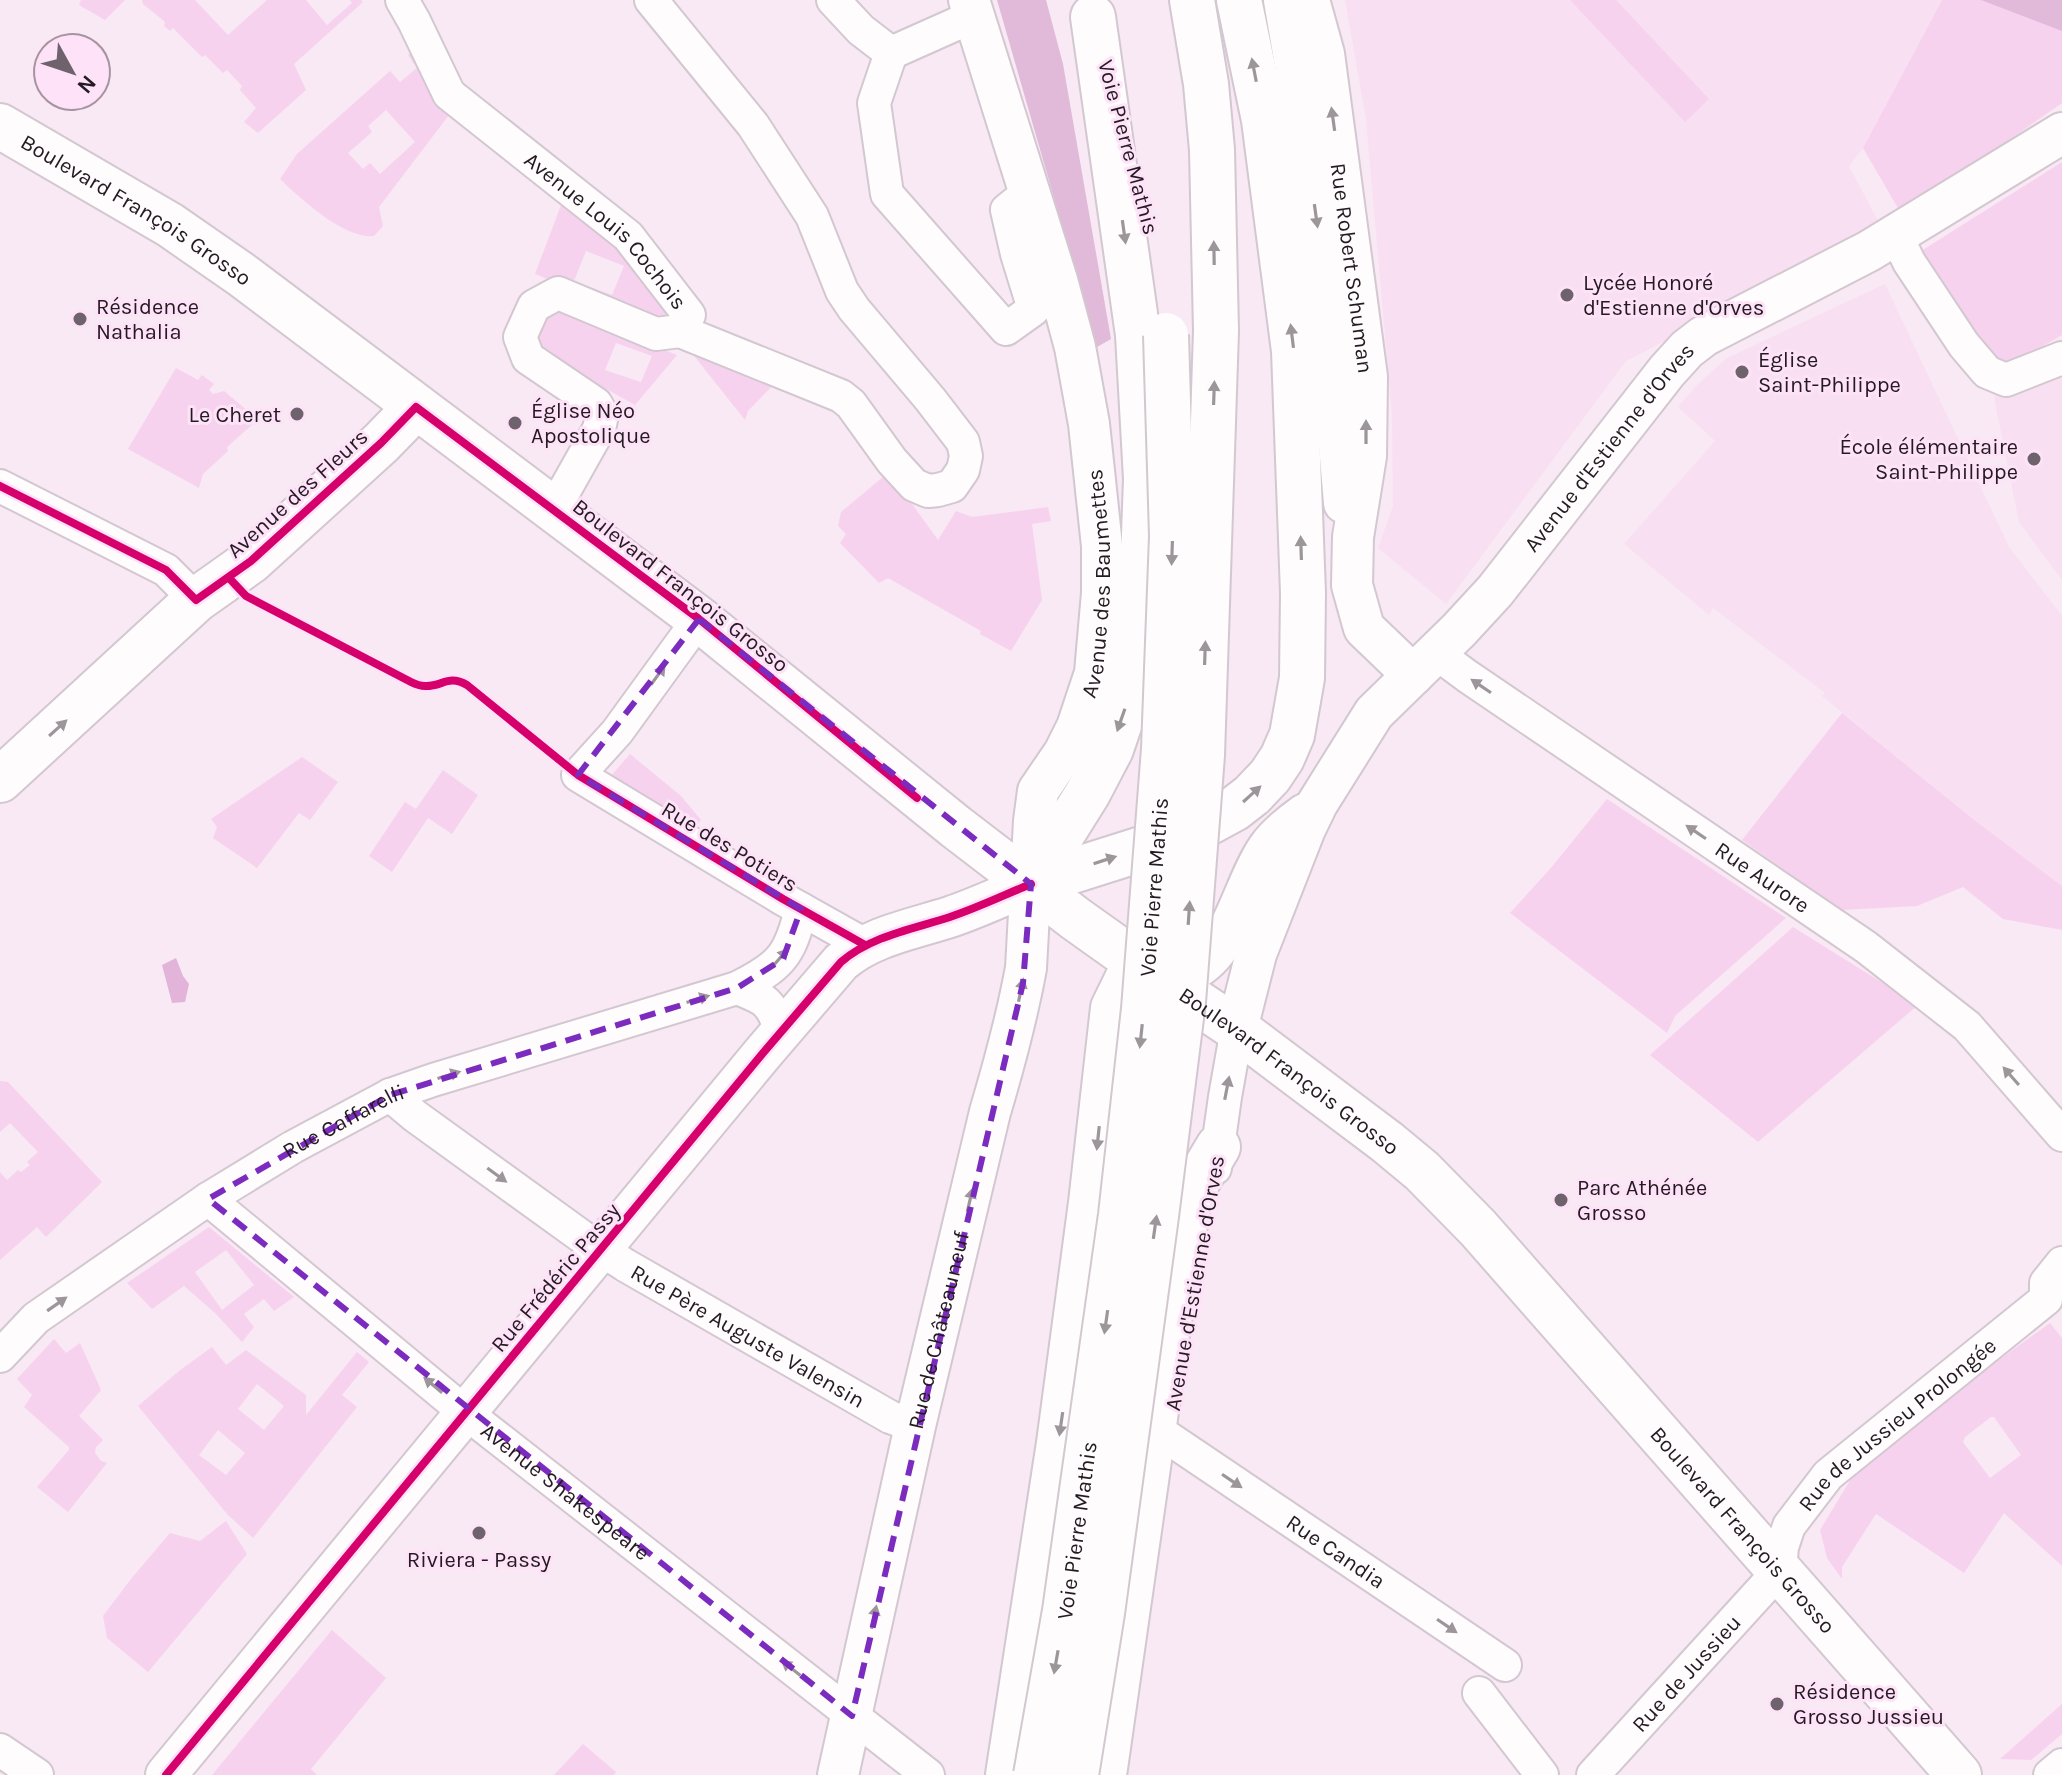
<svg xmlns="http://www.w3.org/2000/svg" width="2062" height="1775" font-family="Karla,sans-serif">
  <style>
    .built { fill: #f8dff2 }
    .green { fill: #f7d2ef; fill-rule: evenodd }
    .forest { fill: #e0bad8 }
    .water { fill: #e2b4d9 }
    .lines { fill: none; stroke-linecap: round; stroke-linejoin: round }
    .minor-casing { stroke: #d3c7d0; stroke-width: 36 }
    .tertiary-casing { stroke: #d3c7d0; stroke-width: 44 }
    .secondary-casing { stroke: #d3c7d0; stroke-width: 48 }
    .primary-casing { stroke: #d3c7d0; stroke-width: 48 }
    .trunk-casing { stroke: #d3c7d0; stroke-width: 48 }
    .minor { stroke: #fefcfd; stroke-width: 32 }
    .tertiary { stroke: #fefcfd; stroke-width: 40 }
    .secondary { stroke: #fefcfd; stroke-width: 44 }
    .primary { stroke: #fefcfd; stroke-width: 44 }
    .trunk { stroke: #fefcfd; stroke-width: 44 }
    .trunk-bridge-casing { stroke: #d3c7d0; stroke-width: 48; stroke-linecap: butt }
    .trunk-bridge { stroke: #fefcfd; stroke-width: 44 }
    .cycleway-casing { stroke: #fee3f8; stroke-width: 13 }
    .cycleway { stroke: #d6006c; stroke-width: 8 }
    .oneway { fill: #9c969a }
    .marked { fill: none; stroke: #7b2cbf; stroke-width: 6; stroke-dasharray: 16 10; stroke-linejoin: round }
    .poi-dot { fill: #6e626c; stroke: #fee3f8; stroke-width: 3 }
    .labels { text-anchor: middle; stroke-width: 6; stroke-linejoin: round; paint-order: stroke }
    .street-label { font-size: 22px; fill: #241a22; stroke: #fee3f8 }
    .poi-label { font-size: 22px; fill: #241a22; stroke: #fee3f8; text-anchor: start }
  </style>
  <rect width="100%" height="100%" fill="#f8e9f4"/>
  <g class="built">
    <path d="M1345 0H1942L1863 148 1849 166 1882 229 1626 361 1446 604 1378 548 1393 506 1392 415 1366 119Z"/>
    <path d="M1885 284 2009 547 2062 616V886L1977 822 1822 696 1825 693 1713 608 1709 615 1624 544 1715 441 1678 407 1698 384 1727 358Z"/>
    <path d="M2062 369V580L2019 522 1994 397Z"/>
  </g>
  <g class="green">
    <path d="M81 0H125L105 20 79 5Z"/>
    <path d="M142 0H195L228 35 267 0H306L327 25 352 3 350 0H361L363 2 294 64 306 90 258 133 244 122 256 108 240 90 242 86 227 70 223 73 205 55 202 57 173 28 170 31 164 26 165 22 143 4Z"/>
    <path d="M1570 0H1616L1709 99 1685 122Z"/>
    <path d="M1942 0H2062V103L1902 215 1863 148Z"/>
    <path d="M414 50 452 111 379 207 383 226 374 236C344 239 301 199 280 179L297 154 390 71 400 82 417 68 408 55ZM386 110 415 142 380 174 370 163 363 169 348 153 372 132 368 126Z"/>
    <path d="M2062 162V335L2000 371 1918 253Z"/>
    <path d="M563 200 613 236 669 313 666 317 648 319 535 274ZM586 251 624 266 612 295 574 281Z"/>
    <path d="M555 306 677 355 635 405 543 354 537 346 536 320ZM616 343 652 356 641 382 605 370Z"/>
    <path d="M691 352 774 384 748 411 745 420Z"/>
    <path d="M176 368 198 380 202 375 214 384 209 390 213 394 224 391 249 412 247 416 253 424 227 447 228 451 203 474 199 488 128 449Z"/>
    <path d="M889 472 938 540 956 511 972 517 1048 507 1051 521 1032 524 1042 600 1011 651 980 634 981 631 888 578 879 583 840 543 846 534 838 526 841 512Z"/>
    <path d="M1842 713 1977 822 2062 886V930L2003 919 1963 887 1917 906 1841 910 1742 840Z"/>
    <path d="M630 754 681 796 701 820 689 835 614 791 611 776Z"/>
    <path d="M302 757 338 782 310 820 299 813 257 868 213 838 217 827 211 819Z"/>
    <path d="M443 770 478 795 452 834 428 818 392 872 369 856 405 802 416 809Z"/>
    <path d="M1607 799 1786 918 1675 1016 1667 1033 1510 913 1550 869Z"/>
    <path d="M1793 927 1918 1005 1758 1142 1650 1055Z"/>
    <path d="M0 1081 8 1082 102 1182 46 1237 37 1227 0 1260V1172L7 1180 18 1170 21 1172 30 1165 27 1162 38 1152 10 1123 0 1132Z"/>
    <path d="M209 1227 294 1297 274 1311 264 1299 244 1314 254 1327 242 1342 215 1313 184 1286 152 1309 127 1283ZM226 1250 254 1285 222 1310 195 1272Z"/>
    <path d="M2050 1323 2062 1338V1566L2004 1513 1964 1573 1876 1514 1842 1567V1579L1827 1558 1820 1530 1860 1464 1927 1412ZM1991 1417H1994L2021 1455 1990 1478 1963 1442 1965 1437Z"/>
    <path d="M54 1339 66 1353 80 1343 101 1390 79 1416 103 1440 96 1447 95 1453 101 1461 107 1463 68 1512 37 1487 69 1450V1447L24 1407 32 1395 17 1379Z"/>
    <path d="M212 1347 226 1365 246 1350 306 1395V1415L357 1352 369 1362 342 1395 357 1407 253 1538 227 1514 138 1406 179 1371ZM257 1384 284 1406 264 1430 238 1409ZM218 1430 245 1453 226 1475 199 1455Z"/>
    <path d="M226 1521 247 1554 148 1672 107 1638 103 1616 131 1579 170 1533 200 1541Z"/>
    <path d="M332 1630 386 1678 311 1769 317 1775H212Z"/>
    <path d="M2062 1704V1734L2031 1760 2000 1759Z"/>
    <path d="M583 1744 616 1772 614 1775H554Z"/>
  </g>
  <g class="forest">
    <path d="M997 0H1046L1063 64 1111 339 1097 347Z"/>
    <path d="M1981 0H2062V31Z"/>
  </g>
  <path class="water" d="M176 958 183 976 189 984 185 1002 172 1003 162 965Z"/>
  <g class="lines">
    <defs>
      <g id="minor">
        <path id="s1" d="M402 0 414 21 449 94 628 236 689 315 680 331 656 334 558 293 534 306 520 337 528 358 596 404 602 415 599 429 554 509"/>
        <path d="M651 0 753 125 812 216 842 291 854 309 930 399 963 442 966 456 963 470 952 486 938 490 928 491 914 485 892 461 851 404 841 396 680 331"/>
        <path d="M833 0 861 30 891 53 974 16"/>
        <path d="M891 53 874 103 887 194 1006 329 1034 309 1017 254 1007 210 1028 193"/>
        <path d="M1896 235 1909 262 1964 345 1987 372 2006 380 2062 358"/>
        <path d="M0 486 166 570 196 600"/>
        <path d="M699 619 617 732 578 775 783 899 865 945"/>
        <path id="s2" d="M1436 653 1467 676 1866 947 1967 1026 2062 1135"/>
        <path d="M737 988C779 967 790 957 801 909"/>
        <path id="s3" d="M390 1095 415 1116 581 1236 625 1265 890 1417 915 1426"/>
        <path d="M1215 1168 1225 1097 1237 1029"/>
        <path id="s4" d="M208 1199 466 1413 928 1775"/>
        <path id="s5" d="M0 1356 36 1318 208 1199 293 1147 390 1095 433 1080 737 988C765 999 771 1001 781 1031"/>
        <path id="s6" d="M1167 1437 1505 1665"/>
        <path d="M1479 1693 1542 1775"/>
        <path d="M0 1750 37 1775"/>
        <path id="s7" d="M1593 1775 1780 1570 1782 1547 1789 1526 1828 1475 2046 1299V1283L2062 1263"/>
        <path d="M2050 1775 2062 1765"/>
      </g>
      <g id="tertiary">
        <path d="M1284 0 1296 70 1325 283 1344 503"/>
        <path id="s8" d="M1309 0 1324 54 1367 377 1366 456 1353 537 1352 585 1364 628 1413 675"/>
        <path d="M1163 979C1172 976 1184 975 1193 970 1233 950 1243 883 1268 848 1278 834 1291 824 1305 814"/>
        <path id="s9" d="M1237 1029 1256 954 1305 829 1317 804 1374 713 1459 630 1495 591 1667 371 1687 349 1704 336 1869 251 2062 133"/>
        <path d="M166 1775 763 1053 841 962C871 936 913 929 950 917 977 908 1004 895 1031 884"/>
        <path id="s10" d="M838 1775 915 1426 990 1112C1004 1065 1017 1017 1026 968L1034 821 1038 791 1064 753 1077 727 1095 673 1102 593V546L1089 424 1075 347 1057 280 969 0"/>
      </g>
      <path id="secondary" d="M0 780 196 600 251 561 381 443 416 407"/>
      <g id="primary">
        <path id="s11" d="M0 126 170 225 242 275 699 619 956 827 1076 919 1128 956 1237 1029 1387 1142 1422 1171 1478 1228 1959 1775"/>
      </g>
      <g id="trunk">
        <path d="M1192 0 1206 84 1212 150 1216 331"/>
        <path d="M1031 884 1186 835 1234 809 1252 795 1270 776 1282 758 1292 735 1302 678 1303 593 1294 351 1264 120 1239 0"/>
        <path d="M1031 884 1088 793 1111 749 1129 696 1137 657 1141 617 1146 479 1138 335 1093 17"/>
        <path d="M1008 1775 1059 1443 1091 1203 1113 1008 1136 961"/>
        <path d="M1104 1775 1168 1327 1190 1194 1218 1147"/>
      </g>
    </defs>
    <use href="#minor" class="minor-casing"/>
    <use href="#tertiary" class="tertiary-casing"/>
    <use href="#secondary" class="secondary-casing"/>
    <use href="#primary" class="primary-casing"/>
    <use href="#trunk" class="trunk-casing"/>
    <use href="#minor" class="minor"/>
    <use href="#tertiary" class="tertiary"/>
    <use href="#secondary" class="secondary"/>
    <use href="#primary" class="primary"/>
    <use href="#trunk" class="trunk"/>
    <defs>
      <g id="trunk-bridge">
        <path id="s12" d="M1036 1775 1065 1611 1121 1215 1144 1009 1164 749 1172 536 1166 335"/>
        <path d="M1076 1775 1102 1613 1156 1216 1183 1002 1202 755 1216 331"/>
      </g>
    </defs>
    <use href="#trunk-bridge" class="trunk-bridge-casing"/>
    <use href="#trunk-bridge" class="trunk-bridge"/>
    <defs>
      <g id="cycleway">
        <path d="M0 486 166 570 196 600 251 561 381 443 416 407 699 619 917 798"/>
        <path d="M229 578 246 596 411 682C415 684 420 686 425 686 442 687 448 674 467 685L578 775 783 899 865 945"/>
        <path d="M166 1775 763 1053 841 962C871 936 913 929 950 917 977 908 1004 895 1031 884"/>
      </g>
    </defs>
    <use href="#cycleway" class="cycleway-casing"/>
    <use href="#cycleway" class="cycleway"/>
  </g>
  <defs><path id="oneway-solid" d="M-6-.8H1V-3.2L6.5 0L1 3.2V.8H-6Z" transform="scale(2)"/></defs>
  <g class="oneway">
    <use href="#oneway-solid" transform="translate(1254 70) rotate(-101)"/>
    <use href="#oneway-solid" transform="translate(1333 119) rotate(-98)"/>
    <use href="#oneway-solid" transform="translate(1316 216) rotate(82)"/>
    <use href="#oneway-solid" transform="translate(1124 232) rotate(82)"/>
    <use href="#oneway-solid" transform="translate(1214 253) rotate(-91)"/>
    <use href="#oneway-solid" transform="translate(1292 336) rotate(-97)"/>
    <use href="#oneway-solid" transform="translate(1214 393) rotate(-88)"/>
    <use href="#oneway-solid" transform="translate(1366 432) rotate(-90)"/>
    <use href="#oneway-solid" transform="translate(1301 548) rotate(-92)"/>
    <use href="#oneway-solid" transform="translate(1172 553) rotate(92)"/>
    <use href="#oneway-solid" transform="translate(1205 653) rotate(-88)"/>
    <use href="#oneway-solid" transform="translate(658 675) rotate(-54)"/>
    <use href="#oneway-solid" transform="translate(1481 686) rotate(-146)"/>
    <use href="#oneway-solid" transform="translate(1121 720) rotate(109)"/>
    <use href="#oneway-solid" transform="translate(58 728) rotate(-42)"/>
    <use href="#oneway-solid" transform="translate(1252 794) rotate(-42)"/>
    <use href="#oneway-solid" transform="translate(1696 832) rotate(-146)"/>
    <use href="#oneway-solid" transform="translate(1105 860) rotate(-18)"/>
    <use href="#oneway-solid" transform="translate(1189 913) rotate(-86)"/>
    <use href="#oneway-solid" transform="translate(780 958) rotate(-49)"/>
    <use href="#oneway-solid" transform="translate(1021 990) rotate(-78)"/>
    <use href="#oneway-solid" transform="translate(698 999) rotate(-17)"/>
    <use href="#oneway-solid" transform="translate(1141 1036) rotate(96)"/>
    <use href="#oneway-solid" transform="translate(449 1075) rotate(-17)"/>
    <use href="#oneway-solid" transform="translate(2011 1076) rotate(-131)"/>
    <use href="#oneway-solid" transform="translate(1227 1088) rotate(-79)"/>
    <use href="#oneway-solid" transform="translate(1098 1138) rotate(96)"/>
    <use href="#oneway-solid" transform="translate(497 1175) rotate(36)"/>
    <use href="#oneway-solid" transform="translate(970 1200) rotate(-77)"/>
    <use href="#oneway-solid" transform="translate(1155 1227) rotate(-82)"/>
    <use href="#oneway-solid" transform="translate(57 1304) rotate(-35)"/>
    <use href="#oneway-solid" transform="translate(1106 1322) rotate(98)"/>
    <use href="#oneway-solid" transform="translate(433 1385) rotate(-140)"/>
    <use href="#oneway-solid" transform="translate(1061 1424) rotate(98)"/>
    <use href="#oneway-solid" transform="translate(1232 1481) rotate(34)"/>
    <use href="#oneway-solid" transform="translate(874 1617) rotate(-78)"/>
    <use href="#oneway-solid" transform="translate(1447 1626) rotate(34)"/>
    <use href="#oneway-solid" transform="translate(1056 1662) rotate(100)"/>
    <use href="#oneway-solid" transform="translate(791 1668) rotate(-142)"/>
  </g>
  <path class="marked" d="M699 619 1031 884 1023 983 852 1716 208 1199 390 1095 737 988 783 959 801 909 578 775Z"/>
  <g class="poi-dot">
    <circle cx="1567" cy="295" r="8"/>
    <circle cx="80" cy="319" r="8"/>
    <circle cx="1742" cy="372" r="8"/>
    <circle cx="297" cy="414" r="8"/>
    <circle cx="515" cy="423" r="8"/>
    <circle cx="2034" cy="459" r="8"/>
    <circle cx="1561" cy="1200" r="8"/>
    <circle cx="479" cy="1533" r="8"/>
    <circle cx="1777" cy="1704" r="8"/>
  </g>
  <g class="labels">
    <g class="street-label">
      <text transform="translate(1129 147) rotate(75)" y="8">Voie Pierre Mathis</text>
      <text dy="8" stroke="none"><textPath href="#s11" startOffset="160">Boulevard François Grosso</textPath></text>
      <text dy="8" stroke="none"><textPath href="#s1" startOffset="314">Avenue Louis Cochois</textPath></text>
      <text dy="8" stroke="none"><textPath href="#s8" startOffset="272">Rue Robert Schuman</textPath></text>
      <text dy="8" stroke="none"><textPath href="#s9" startOffset="702">Avenue d'Estienne d'Orves</textPath></text>
      <text transform="translate(297 493) rotate(-42)" y="8">Avenue des Fleurs</text>
      <text dy="8" stroke="none"><textPath href="#s10" startOffset="1228">Avenue des Baumettes</textPath></text>
      <text transform="translate(681 585) rotate(38)" y="8">Boulevard François Grosso</text>
      <text transform="translate(730 846) rotate(31)" y="8">Rue des Potiers</text>
      <text dy="8" stroke="none"><textPath href="#s2" startOffset="396">Rue Aurore</textPath></text>
      <text dy="8" stroke="none"><textPath href="#s12" startOffset="896">Voie Pierre Mathis</textPath></text>
      <text dy="8" stroke="none"><textPath href="#s11" startOffset="1600">Boulevard François Grosso</textPath></text>
      <text dy="8" stroke="none"><textPath href="#s5" startOffset="418">Rue Caffarelli</textPath></text>
      <text transform="translate(555 1277) rotate(-50)" y="8">Rue Frédéric Passy</text>
      <text transform="translate(1194 1283) rotate(-80)" y="8">Avenue d'Estienne d'Orves</text>
      <text dy="8" stroke="none"><textPath href="#s10" startOffset="456">Rue de Châteauneuf</textPath></text>
      <text dy="8" stroke="none"><textPath href="#s3" startOffset="432">Rue Père Auguste Valensin</textPath></text>
      <text dy="8" stroke="none"><textPath href="#s7" startOffset="472">Rue de Jussieu Prolongée</textPath></text>
      <text dy="8" stroke="none"><textPath href="#s4" startOffset="462">Avenue Shakespeare</textPath></text>
      <text dy="8" stroke="none"><textPath href="#s12" startOffset="248">Voie Pierre Mathis</textPath></text>
      <text dy="8" stroke="none"><textPath href="#s11" startOffset="2248">Boulevard François Grosso</textPath></text>
      <text dy="8" stroke="none"><textPath href="#s6" startOffset="204">Rue Candia</textPath></text>
      <text dy="8" stroke="none"><textPath href="#s7" startOffset="138">Rue de Jussieu</textPath></text>
    </g>
    <g class="poi-label">
      <text x="1583" y="290">Lycée Honoré<tspan x="1583" dy="25">d'Estienne d'Orves</tspan></text>
      <text x="96" y="314">Résidence<tspan x="96" dy="25">Nathalia</tspan></text>
      <text x="1758" y="367">Église<tspan x="1758" dy="25">Saint-Philippe</tspan></text>
      <text x="531" y="418">Église Néo<tspan x="531" dy="25">Apostolique</tspan></text>
      <text x="281" y="422" text-anchor="end">Le Cheret</text>
      <text x="2018" y="454" text-anchor="end">École élémentaire<tspan x="2018" dy="25">Saint-Philippe</tspan></text>
      <text x="1577" y="1195">Parc Athénée<tspan x="1577" dy="25">Grosso</tspan></text>
      <text x="479" y="1567" text-anchor="middle">Riviera - Passy</text>
      <text x="1793" y="1699">Résidence<tspan x="1793" dy="25">Grosso Jussieu</tspan></text>
    </g>
  </g>
  <g transform="translate(72 72) rotate(130)"><circle r="38" fill="#fee3f8" stroke="#a793a2" stroke-width="2"/>
  <path d="M0-6L14 30L0 20L-14 30Z" fill="#6e626c"/>
  <text y="-12" font-size="22" font-weight="bold" text-anchor="middle" fill="#241a22">N</text>
  </g>
</svg>
